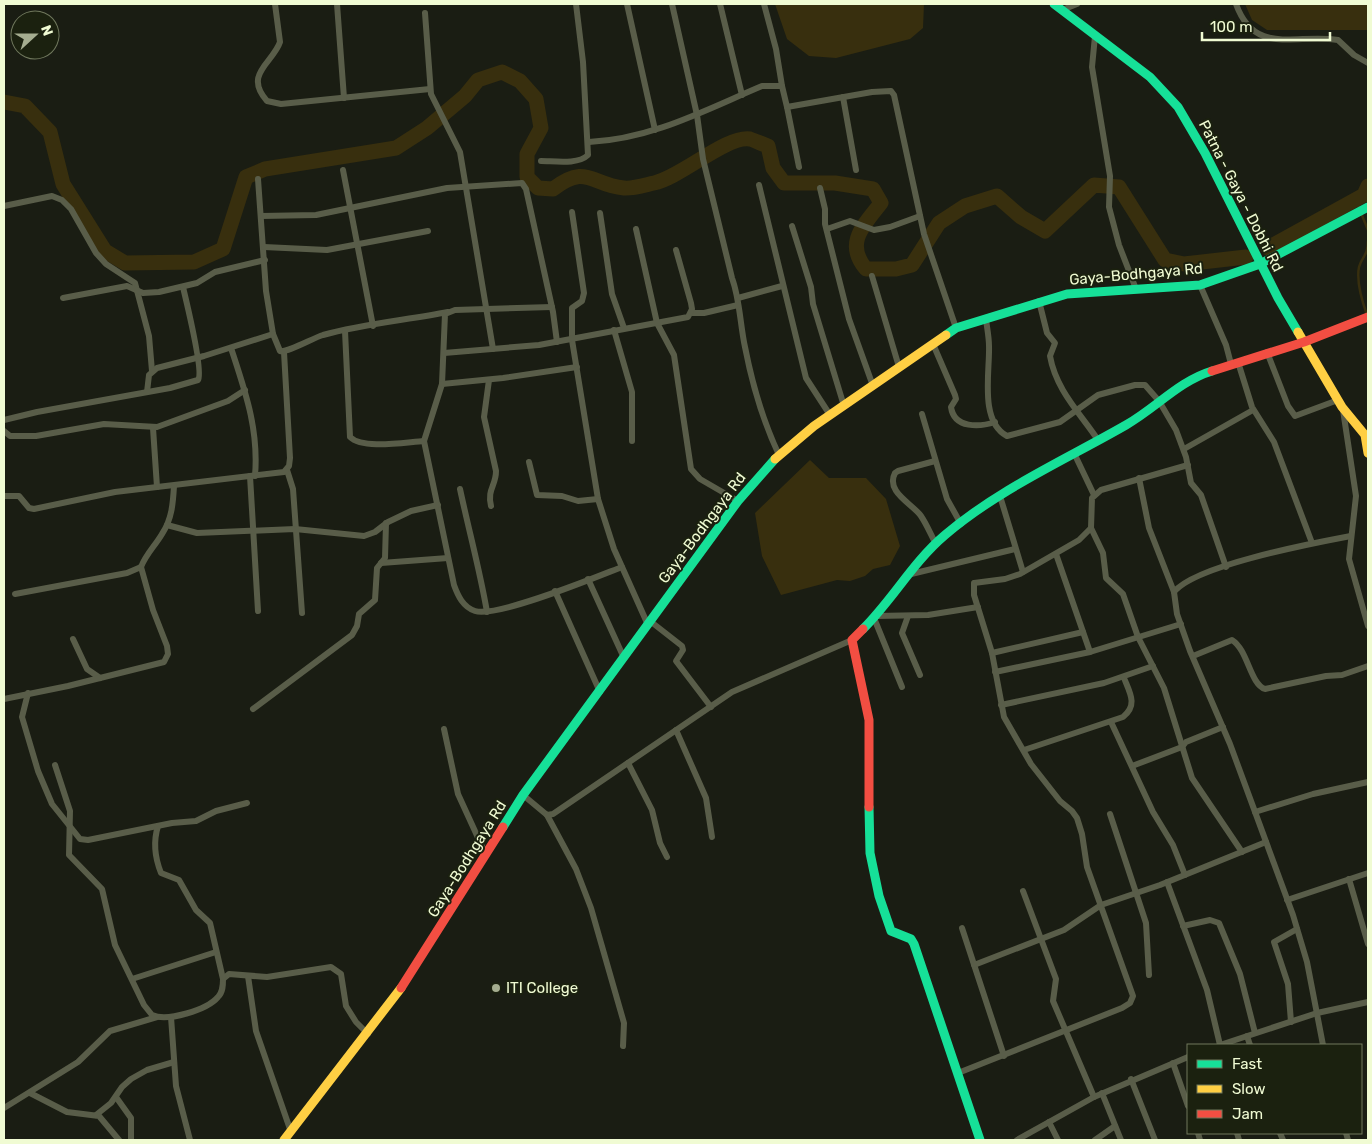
<svg xmlns="http://www.w3.org/2000/svg" width="1372" height="1144" font-family="Rubik,sans-serif">
  <style>
    .water { fill: #382f0e }
    .lines { fill: none; stroke-linecap: round; stroke-linejoin: round }
    .stream { stroke: #382f0e; stroke-width: 2.5 }
    .river { stroke: #382f0e; stroke-width: 15 }
    .street { stroke: #595d49; stroke-width: 6 }
    .fast { stroke: #16e098; stroke-width: 9 }
    .slow { stroke: #ffcf43; stroke-width: 9 }
    .jam { stroke: #f24e42; stroke-width: 9 }
    .poi-dot { fill: #a5ad90; stroke: #1b210f; stroke-width: 2 }
    .labels { text-anchor: middle; stroke-width: 4; stroke-linejoin: round; paint-order: stroke }
    .street-label { font-size: 15px; fill: #f0fbd3; stroke: #1b210f }
    .poi-label { font-size: 15px; fill: #f0fbd3; stroke: #1b210f; text-anchor: start }
  </style>
  <rect width="100%" height="100%" fill="#1a1d13"/>
  <g class="water">
    <path d="M775 4H924L923 28 910 39 836 58 809 56 787 39Z"/>
    <path d="M1245 4H1368V30H1267L1252 20Z"/>
    <path d="M810 460 829 478H866L886 499 900 546 890 565 873 569 865 576 850 581 837 580 781 595 762 556 755 513Z"/>
  </g>
  <g class="lines">
    <g class="stream">
      <path d="M1356 199 1359 208"/>
      <path d="M1361 213 1368 230"/>
      <path d="M1367 315C1362 301 1356 282 1359 267 1362 256 1368 256 1368 241"/>
    </g>
    <g class="river">
      <path d="M4 102 25 106 50 132 63 184 105 251 125 263 194 262 223 249 246 177 265 169 396 148 427 128 465 96 478 80 502 72 520 81 536 99 541 128 527 154V177L538 188 553 189C587 163 591 185 624 188 632 189 645 185 654 183 680 178 727 135 750 139 756 141 762 144 768 146L773 168 784 183H835L873 189 881 203C864 225 844 243 866 269H896L912 265 939 223 965 206 997 196 1021 217 1045 231 1094 185 1119 187 1165 260 1184 264 1246 257"/>
      <path d="M1268 248 1364 195 1368 186"/>
    </g>
    <g class="street">
      <path d="M275 4 280 42C273 63 243 74 267 101L281 104 430 89"/>
      <path d="M337 4 344 98"/>
      <path d="M627 4 655 130"/>
      <path d="M672 4 697 115 703 159 732 278C740 300 740 324 745 347 752 383 763 421 779 455"/>
      <path d="M720 4 742 95"/>
      <path d="M764 4 776 49 782 86"/>
      <path d="M1236 4C1255 57 1297 33 1338 40L1354 55 1368 63"/>
      <path d="M1062 10 1077 4"/>
      <path d="M425 13 431 94 460 152 493 349"/>
      <path d="M1095 36 1092 67 1110 176 1109 207 1119 245 1136 289"/>
      <path d="M843 97 856 170"/>
      <path d="M787 107 799 167"/>
      <path d="M589 142C652 139 705 110 762 86H782L787 107 872 92 891 91 894 95 924 234 956 328"/>
      <path d="M541 161C554 161 578 165 588 155L583 62 576 4"/>
      <path d="M343 170 373 326"/>
      <path d="M258 179 266 291 273 334 280 351C287 353 313 338 323 335 363 324 407 320 448 312"/>
      <path d="M759 185 806 378 830 415"/>
      <path d="M820 188 825 209V224L849 319 873 386"/>
      <path d="M4 206 52 196 62 200 71 209 96 253 106 264 135 283 149 336 152 371"/>
      <path d="M572 212 584 293 582 301 572 308V340L598 499 614 549 648 625"/>
      <path d="M600 213 612 294 624 328"/>
      <path d="M261 216 316 215 447 188 522 183 526 189 553 312 557 342"/>
      <path d="M792 226 811 287 813 304 844 406"/>
      <path d="M636 229 657 323 674 355 691 469 700 479 738 501"/>
      <path d="M827 229 850 221 874 230 890 227 920 216"/>
      <path d="M264 247 327 250 428 231"/>
      <path d="M872 276 899 367"/>
      <path d="M1200 285 1226 345 1231 364"/>
      <path d="M63 298 127 286 143 293 159 292 197 283 215 272 265 260"/>
      <path d="M738 298 782 286"/>
      <path d="M1039 301 1047 333 1055 343 1050 356C1056 390 1080 413 1098 440"/>
      <path d="M552 307 455 310 445 314 442 384 424 441 454 585C458 596 463 607 475 611 497 618 596 577 622 567"/>
      <path d="M691 313H704L738 305"/>
      <path d="M986 319C987 328 989 337 989 346 990 371 979 421 1007 436L1060 422 1098 395 1135 385H1145L1159 401 1176 430 1186 457 1191 483 1201 495 1226 567"/>
      <path d="M614 330 632 392V441"/>
      <path d="M345 331 350 437C363 450 406 442 424 441"/>
      <path d="M933 344 955 395 956 399 951 407C954 429 980 427 995 422"/>
      <path d="M231 348C245 391 259 429 255 476"/>
      <path d="M1267 352 1288 406 1295 416 1338 400"/>
      <path d="M444 353 539 345 688 317 692 309 691 303 676 250"/>
      <path d="M1238 362 1252 407 1274 442 1312 543"/>
      <path d="M489 380 484 417 496 471C496 486 487 489 491 506"/>
      <path d="M442 384 503 378 577 367"/>
      <path d="M147 392 149 375 157 368 204 356 273 334"/>
      <path d="M1343 410 1356 496 1349 559 1368 626"/>
      <path d="M922 414 947 499 961 524"/>
      <path d="M4 420 37 412 170 388 198 380C204 372 186 300 183 287"/>
      <path d="M153 428 157 487"/>
      <path d="M4 431 10 436H36L104 424 157 427 228 401 245 390"/>
      <path d="M1184 449 1253 410"/>
      <path d="M1074 453 1094 495"/>
      <path d="M935 461 898 471 895 473C885 492 913 504 921 516 927 525 931 535 936 544"/>
      <path d="M529 462 537 495 562 496 578 501 598 499"/>
      <path d="M287 470 293 489 302 613"/>
      <path d="M250 476 258 611"/>
      <path d="M1139 478 1149 528 1174 592"/>
      <path d="M460 489C469 531 480 571 487 612"/>
      <path d="M4 496H19L29 508 34 509 115 492 284 472 289 466 290 458 284 352"/>
      <path d="M1000 496 1023 572"/>
      <path d="M167 525 197 533 295 529 364 536 375 532 388 522 411 511 438 505"/>
      <path d="M1091 528 1103 553 1106 578 1123 594 1138 637 1164 688 1192 778 1242 852"/>
      <path d="M1056 554 1090 652"/>
      <path d="M381 563 448 558"/>
      <path d="M907 575 1015 549"/>
      <path d="M588 579 624 658"/>
      <path d="M555 591 600 692"/>
      <path d="M15 594 127 573 141 567C146 554 155 546 162 534 172 519 173 503 174 486"/>
      <path d="M876 616 928 615 978 607"/>
      <path d="M908 616 902 633 920 675"/>
      <path d="M874 618 902 687"/>
      <path d="M650 621 682 646 683 650 676 661 711 707"/>
      <path d="M73 639 87 669 100 678"/>
      <path d="M992 653 1083 632"/>
      <path d="M1193 656 1232 640C1248 650 1250 684 1265 689L1326 676 1342 675 1368 666"/>
      <path d="M995 672 1090 652 1181 624"/>
      <path d="M28 693 22 717 38 771 52 804 80 839 88 840 172 823 196 821 216 811 247 803"/>
      <path d="M4 699 68 686 164 662 168 654 167 646 153 610 141 567"/>
      <path d="M1001 705 1104 683 1153 666"/>
      <path d="M253 709 352 635 357 626 359 614 375 600 377 568 385 558 386 523"/>
      <path d="M1111 722 1153 812 1173 845 1185 875"/>
      <path d="M444 729 458 794 485 853"/>
      <path d="M676 730 706 798 712 837"/>
      <path d="M1024 750 1123 717C1138 705 1130 693 1124 678"/>
      <path d="M628 763 652 810 660 843 667 857"/>
      <path d="M55 765 70 811 69 855 102 889 115 945 144 1005 152 1015C167 1022 207 1010 218 997 223 992 223 985 223 979L229 974 267 977 331 967 341 974 346 1006 356 1022 368 1034"/>
      <path d="M1132 766 1182 747 1186 742 1223 727"/>
      <path d="M523 795 547 815 553 814 732 692 852 640"/>
      <path d="M1255 812 1313 794 1368 782"/>
      <path d="M1110 814 1146 923 1149 975"/>
      <path d="M547 815 576 869 591 908 624 1023 623 1046"/>
      <path d="M158 826C153 842 155 858 161 873L179 880 196 910 210 923 223 979"/>
      <path d="M1349 879 1368 944"/>
      <path d="M1167 882 1207 990 1220 1045"/>
      <path d="M1023 891 1056 979 1053 1001 1094 1097"/>
      <path d="M1287 900 1368 873"/>
      <path d="M1183 926 1210 920 1219 923 1240 974 1255 1033"/>
      <path d="M962 928 1004 1056"/>
      <path d="M974 965 1064 930 1101 905 1160 885 1266 842"/>
      <path d="M248 976 256 1031 291 1132"/>
      <path d="M132 979 216 952"/>
      <path d="M171 1017 176 1086 190 1140"/>
      <path d="M1291 1022 1288 984 1274 942 1297 929"/>
      <path d="M1247 1036 1250 1045"/>
      <path d="M1220 1045 1317 1013 1368 1002"/>
      <path d="M1323 1045 1307 962 1293 915 1230 744 1190 651 1177 614 1174 592C1196 565 1314 543 1351 536"/>
      <path d="M1173 1063 1188 1106"/>
      <path d="M958 1073 1122 1008 1130 1003 1133 996 1087 867 1082 834 1077 818 1072 811 1060 801 1031 764 1004 717 992 653 974 595V583L1005 579 1020 574 1079 540 1091 528 1092 498 1101 490 1188 465"/>
      <path d="M1131 1079 1155 1140"/>
      <path d="M30 1093 67 1112 99 1116 119 1140"/>
      <path d="M1102 1093 1121 1140"/>
      <path d="M116 1097 131 1118V1140"/>
      <path d="M4 1108 78 1062 110 1031 157 1017"/>
      <path d="M96 1115 111 1103 122 1087 131 1079 147 1070 174 1062"/>
      <path d="M1049 1122 1058 1140"/>
      <path d="M1198 1133 1200 1140"/>
      <path d="M1237 1133 1239 1140"/>
      <path d="M1280 1133 1283 1140"/>
      <path d="M1346 1133 1348 1140"/>
      <path d="M1017 1140 1094 1097 1188 1057"/>
      <path d="M1095 1140 1115 1126"/>
    </g>
    <g class="fast">
      <path d="M1054 4 1150 77 1178 107 1205 153 1278 298 1298 332"/>
      <path d="M946 335 956 328 1067 294 1200 285 1260 264 1368 207"/>
      <path d="M863 629C893 599 913 562 945 535 999 489 1065 460 1126 425 1156 408 1179 381 1212 371"/>
      <path d="M869 807 870 853 879 896 891 931 911 939 914 944 980 1140"/>
      <path d="M503 827 523 795 738 501 775 459"/>
    </g>
    <g class="slow">
      <path d="M1298 332 1342 407 1365 435 1368 453"/>
      <path d="M775 459 814 426 946 335"/>
      <path d="M284 1140 401 988"/>
    </g>
    <g class="jam">
      <path d="M1212 371 1304 342 1368 317"/>
      <path d="M863 629 852 640 869 720V807"/>
      <path d="M401 988 503 827"/>
    </g>
  </g>
  <circle class="poi-dot" cx="496" cy="988" r="5"/>
  <g class="labels">
    <g class="street-label">
      <text transform="translate(1241 196) rotate(63)" y="5">Patna - Gaya - Dobhi Rd</text>
      <text transform="translate(1136 274) rotate(-5)" y="5">Gaya-Bodhgaya Rd</text>
      <text transform="translate(702 528) rotate(-53)" y="5">Gaya-Bodhgaya Rd</text>
      <text transform="translate(467 859) rotate(-58)" y="5">Gaya-Bodhgaya Rd</text>
    </g>
    <g class="poi-label">
      <text x="506" y="993">ITI College</text>
    </g>
  </g>
  <rect width="1372" height="1144" fill="none" stroke="#f0fbd3" stroke-width="10"/>
  <rect x="1187" y="1044" width="175" height="90" fill="#1b210f" stroke="#70785d"/>
  <rect x="1197" y="1060" width="25" height="8" fill="#16e098" stroke="#70785d"/>
  <text x="1232" y="1069" font-size="15" fill="#f0fbd3">Fast</text>
  <rect x="1197" y="1085" width="25" height="8" fill="#ffcf43" stroke="#70785d"/>
  <text x="1232" y="1094" font-size="15" fill="#f0fbd3">Slow</text>
  <rect x="1197" y="1110" width="25" height="8" fill="#f24e42" stroke="#70785d"/>
  <text x="1232" y="1119" font-size="15" fill="#f0fbd3">Jam</text>
  <g transform="translate(35 35) rotate(69)"><circle r="24" fill="#1b210f" stroke="#70785d"/>
  <path d="M0-4L9 19L0 12L-9 19Z" fill="#a5ad90"/>
  <text y="-8" font-size="14" font-weight="bold" text-anchor="middle" fill="#f0fbd3">N</text>
  </g>
  <path d="M1202 32v8h128v-8" fill="none" stroke="#f0fbd3" stroke-width="2.5"/>
  <text x="1210" y="32" font-size="15" fill="#f0fbd3" stroke="#1b210f" stroke-width="4" paint-order="stroke">100 m</text>
</svg>
